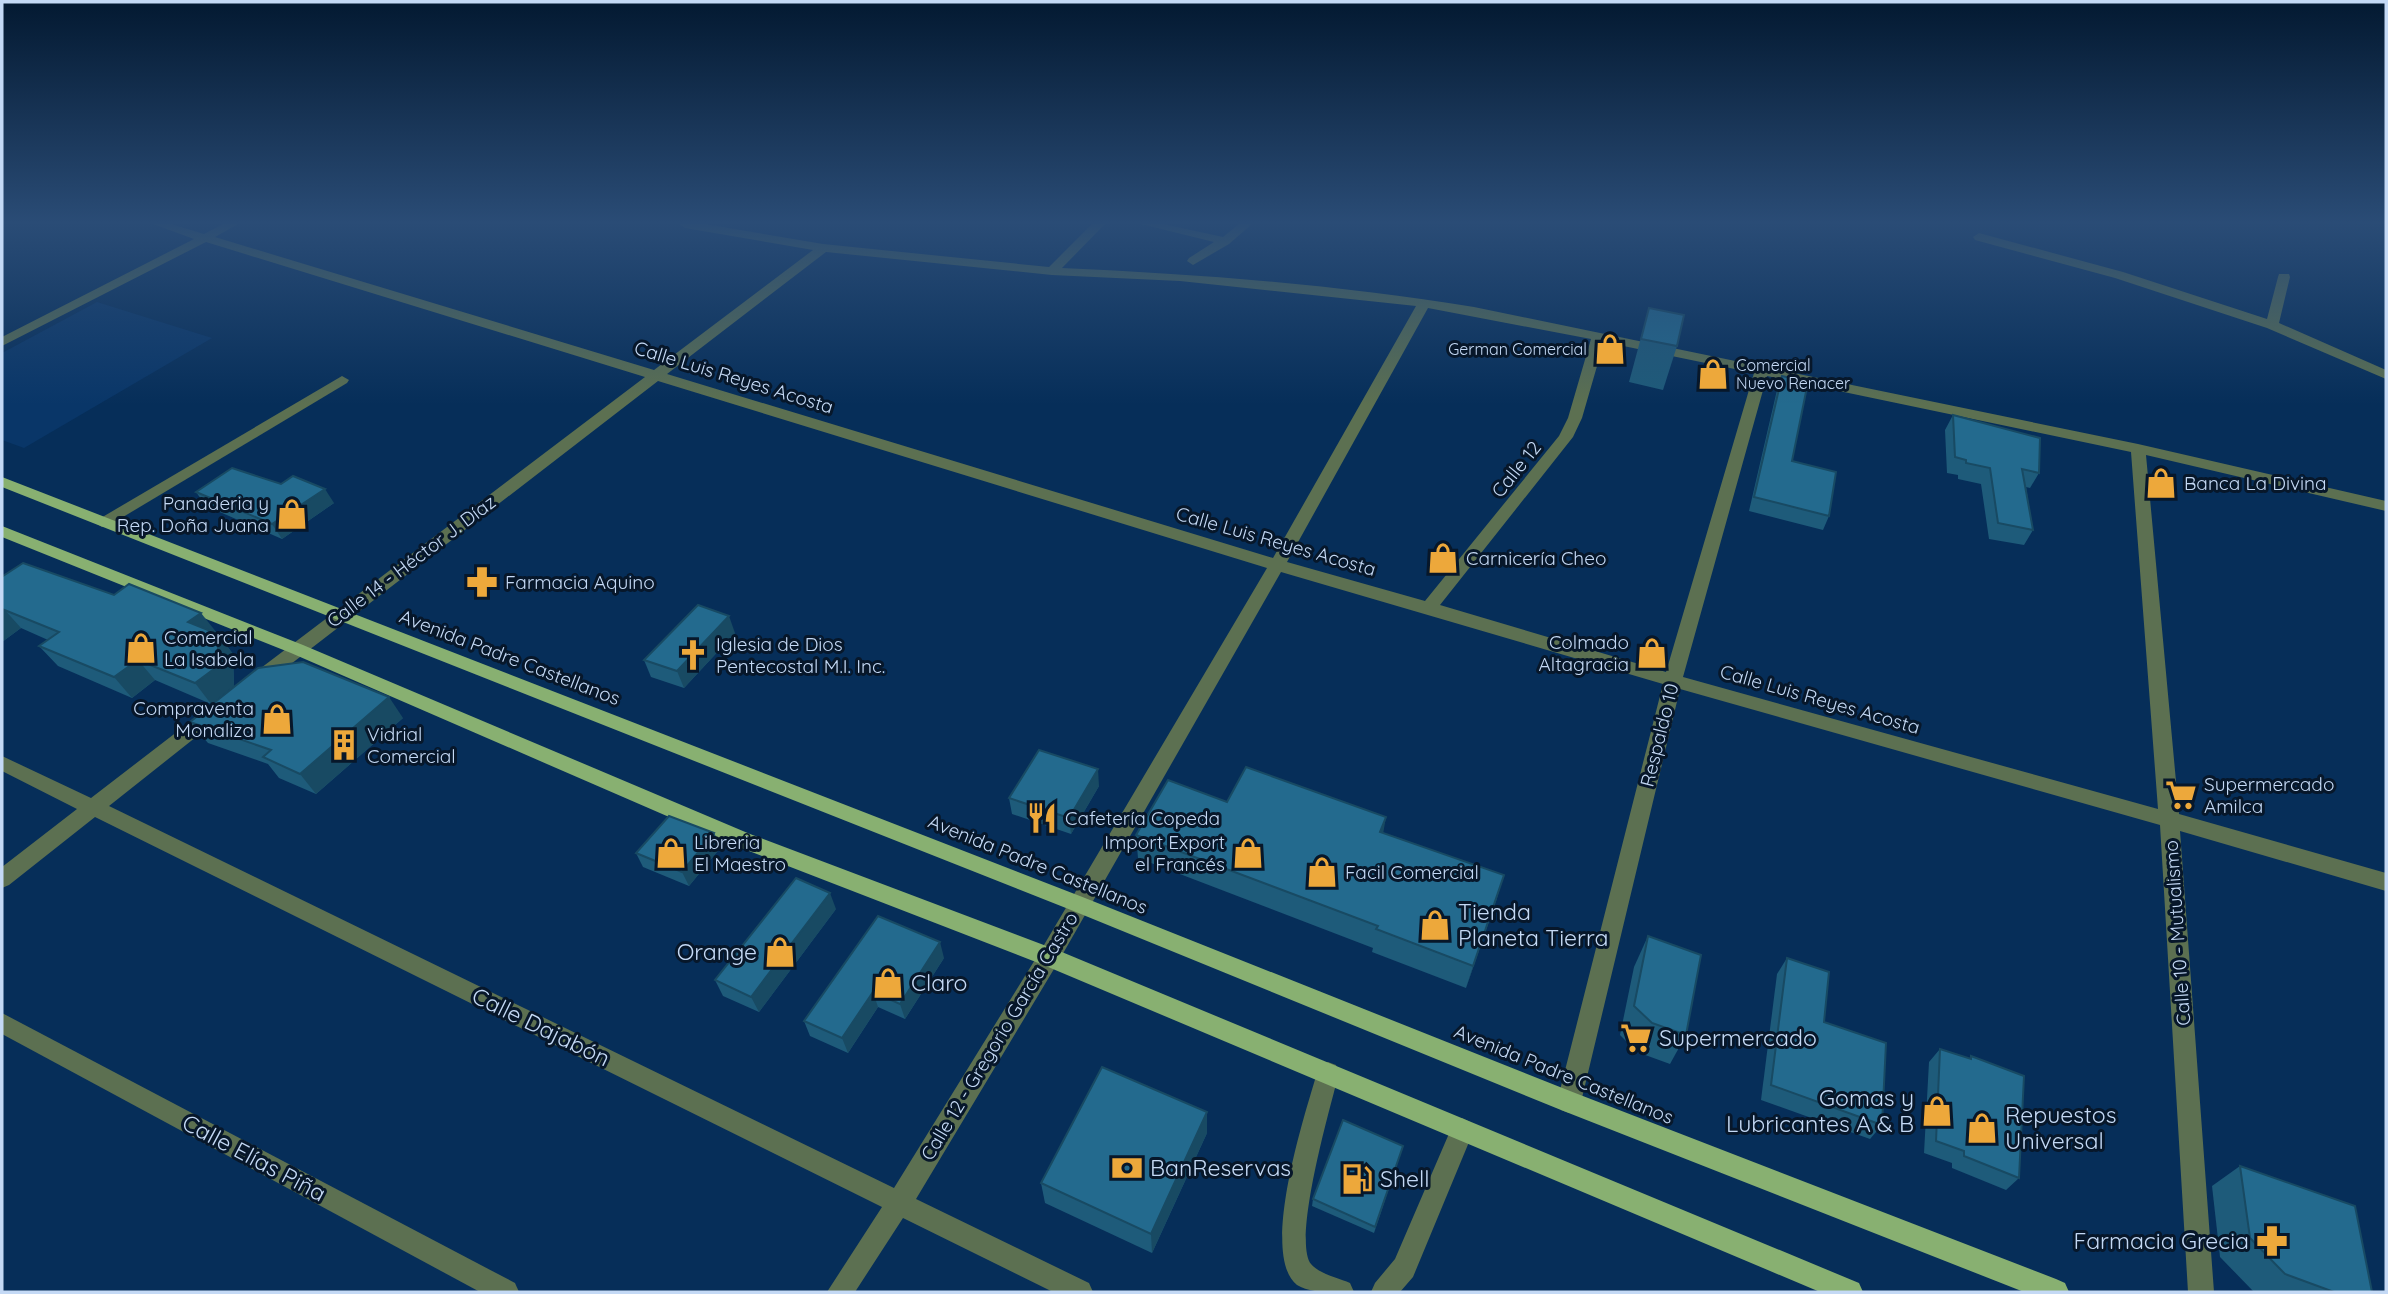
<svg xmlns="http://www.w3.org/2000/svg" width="2388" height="1294" font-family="Quicksand,sans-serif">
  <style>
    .built { fill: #093668 }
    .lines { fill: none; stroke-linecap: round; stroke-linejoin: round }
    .minor { fill: #5c7051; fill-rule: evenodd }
    .major { fill: #88b071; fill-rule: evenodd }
    .wall { fill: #1e5b7a }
    .shaded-wall { fill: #184a63 }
    .building { fill: #236a8e; stroke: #184a63; stroke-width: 2 }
    .labels { text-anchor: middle; stroke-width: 6; stroke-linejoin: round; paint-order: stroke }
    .far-poi-label { font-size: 16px; fill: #c4d9f5; stroke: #07172a; text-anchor: end }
    .street-label { font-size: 19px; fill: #c4d9f5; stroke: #07172a }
    .poi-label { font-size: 19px; fill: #c4d9f5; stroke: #07172a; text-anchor: start }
    .near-poi-label { font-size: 23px; fill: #c4d9f5; stroke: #07172a; text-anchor: start }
    .near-street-label { font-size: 23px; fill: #c4d9f5; stroke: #07172a }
  </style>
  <rect width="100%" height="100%" fill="#062e59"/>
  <path class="built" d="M97 302 212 338 24 448 2 440V353Z"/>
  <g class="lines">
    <g class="minor">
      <path d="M153 224H171L204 234 223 224H238L215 237 654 370 813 250 685 228 679 224H705L823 244 1049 267 1092 224H1105L1062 268C1200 274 1338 285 1474 307L2138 444 2386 501V511L2146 455 2179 814 2386 873V891L2180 831 2214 1292H2188L2160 825 1680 689 1581 1102 1577 1110 1569 1113 1561 1110 1557 1102 1663 684 1281 572 1057 964 916 1199 1089 1283 1093 1292H1053L903 1218 855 1292H827L882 1207 95 817 9 885 2 888V867L77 809 2 771V756L91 798 208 708H220L223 713 220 718 109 806 894 1188 1041 950 1267 568 658 381 265 684H253L250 679 253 674 645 377 206 242 2 346V337L194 239ZM826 252 1052 275 1180 281 1416 306 1273 558 667 374ZM1428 308 1591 339 1568 418 1559 436 1425 601 1287 562ZM1604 342 1754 373 1666 672 1440 605 1573 437 1582 418ZM1767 376 2131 452 2158 809 1683 677Z"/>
      <path d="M1141 224H1163L1223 237 1239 224H1252L1229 244 1193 265 1187 261 1189 258 1214 242Z"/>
      <path d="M1979 233 2123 272 2267 319 2278 277 2279 274H2289L2290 277 2279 323 2386 370V379L2267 328 2115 278 1975 240 1973 237Z"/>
      <path d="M342 376 349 380 347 383 108 526 102 527 94 522Z"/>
      <path d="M2 1013 515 1283 519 1292H480L2 1034Z"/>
      <path d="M1328 1062 1336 1065 1339 1073C1331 1105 1292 1240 1311 1264 1319 1274 1339 1278 1350 1283L1354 1292C1336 1292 1311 1294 1297 1285 1259 1255 1305 1114 1317 1073L1320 1065Z"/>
      <path d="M1462 1118 1470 1122 1474 1130 1413 1277 1400 1292H1371L1375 1283 1395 1259 1454 1122Z"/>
    </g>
    <g class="major">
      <path d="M2 477 1085 898 1570 1091 2056 1279 2065 1283 2069 1292H2024L1561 1110 1071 910 2 487Z"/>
      <path d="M2 526 303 645 750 834 1057 950 1859 1283 1863 1292H1820L1041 964 736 846 291 653 2 537Z"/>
    </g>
  </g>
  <g class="wall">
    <path d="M1649 308 1677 346 1663 390 1629 382Z"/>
    <path d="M1782 376 1792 461 1829 516 1823 530 1749 511 1777 390Z"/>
    <path d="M1953 415 2039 473 2030 488 2026 487 2033 530 2024 545 1989 539 1981 484 1958 479V475L1947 473 1945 430Z"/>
    <path d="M196 492 334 503 282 539 206 506Z"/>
    <path d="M2 575 217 633 233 654 234 686 211 704 155 680 132 698 58 666 39 646 48 640 21 628 2 642Z"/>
    <path d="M735 633 684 688 651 677 644 660Z"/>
    <path d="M403 718 316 794 279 778 268 764 208 743 190 722Z"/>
    <path d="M1099 786 1071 834 1012 814 1009 798Z"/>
    <path d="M1227 802 1384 833 1497 898 1466 988 1372 952 1373 948 1138 858 1136 835Z"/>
    <path d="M714 833 721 847 689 886 643 867 636 853Z"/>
    <path d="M836 909 759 1012 723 996 715 980Z"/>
    <path d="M1648 936 1686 1035 1670 1064 1637 1052 1620 1035 1634 967Z"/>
    <path d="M944 958 905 1019 878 1007 848 1053 810 1036 804 1021Z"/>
    <path d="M1787 958 1882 1125 1870 1139 1761 1100 1777 974Z"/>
    <path d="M1940 1049 1969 1059 1971 1056 2019 1178 2006 1190 1952 1168V1163L1924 1153 1929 1062Z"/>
    <path d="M1207 1133 1152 1253 1045 1203 1041 1183Z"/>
    <path d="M1403 1146 1374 1233 1312 1206 1313 1199Z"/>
    <path d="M2240 1166 2372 1292H2254L2220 1257 2212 1186Z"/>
  </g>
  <g class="shaded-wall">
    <path d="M325 489 334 503 282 539 272 524Z"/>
    <path d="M3 608 21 628 2 642V609Z"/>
    <path d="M201 613 217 633 188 622Z"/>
    <path d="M729 616 735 633 684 688 677 671Z"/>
    <path d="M218 634 233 654 234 686 211 704 195 683Z"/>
    <path d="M138 660 155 680 132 698 114 677Z"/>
    <path d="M389 697 403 718 316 794 300 774Z"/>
    <path d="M1098 769 1099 786 1071 834 1069 818Z"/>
    <path d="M1386 817 1382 840 1380 832Z"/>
    <path d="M714 833 721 847 689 886 682 872Z"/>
    <path d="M1504 875 1497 898 1466 988 1473 966Z"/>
    <path d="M830 893 836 909 759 1012 751 997Z"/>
    <path d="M940 942 944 958 905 1019 900 1004Z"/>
    <path d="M873 992 878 1007 848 1053 842 1038Z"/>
    <path d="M1207 1112V1133L1152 1253 1151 1234Z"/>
  </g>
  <g class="building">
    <path d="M1649 308 1684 315 1677 346 1641 339Z"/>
    <path d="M1782 376 1808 382 1792 461 1836 472 1829 516 1754 497Z"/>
    <path d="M1953 415 2040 438 2039 473 2022 469 2033 530 1998 523 1990 468 1966 463V460L1955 457Z"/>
    <path d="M232 468 281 484 293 476 325 489 272 524 196 492Z"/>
    <path d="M23 563 114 595 129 584 201 613 188 622 218 634V666L195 683 138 660 114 677 39 646 59 632 2 609V575L3 576Z"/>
    <path d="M698 605 729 616 677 671 644 660Z"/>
    <path d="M303 662 389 697 300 774 263 757 271 750 190 722 258 668Z"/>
    <path d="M1039 750 1098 769 1069 818 1009 798Z"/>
    <path d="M1246 767 1386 817 1380 832 1504 875 1473 966 1376 929 1378 926 1136 835 1168 780 1227 802Z"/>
    <path d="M669 816 714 833 682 872 636 853Z"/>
    <path d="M796 878 830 893 751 997 715 980Z"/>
    <path d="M878 916 940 942 900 1004 873 992 842 1038 804 1021Z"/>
    <path d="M1648 936 1701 955 1686 1035 1652 1023 1634 1006Z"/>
    <path d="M1787 958 1829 972 1824 1022 1886 1043 1882 1125 1771 1085Z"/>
    <path d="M1940 1049 1971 1059V1056L2024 1076 2019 1178 1964 1156V1151L1936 1141Z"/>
    <path d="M1102 1067 1207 1112 1151 1234 1041 1183Z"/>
    <path d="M1343 1120 1403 1146 1375 1227 1313 1199Z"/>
    <path d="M2240 1166 2355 1206 2372 1292H2334L2285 1274 2250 1238Z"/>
  </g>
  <linearGradient id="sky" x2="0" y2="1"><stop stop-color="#031931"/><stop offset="0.55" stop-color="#2a4c76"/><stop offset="1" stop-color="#2a4c76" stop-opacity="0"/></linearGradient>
  <rect width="2388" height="405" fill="url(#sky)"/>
  <defs>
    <symbol id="shop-bare" viewBox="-9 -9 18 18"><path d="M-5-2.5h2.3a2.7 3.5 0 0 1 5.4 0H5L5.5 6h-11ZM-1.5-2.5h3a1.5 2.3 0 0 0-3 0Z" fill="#eda83b" stroke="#07172a" stroke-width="2.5" paint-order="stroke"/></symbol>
    <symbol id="pharmacy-bare" viewBox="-9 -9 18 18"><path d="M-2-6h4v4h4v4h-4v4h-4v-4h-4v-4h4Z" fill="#eda83b" stroke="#07172a" stroke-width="2.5" paint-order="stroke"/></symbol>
    <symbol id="church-bare" viewBox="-9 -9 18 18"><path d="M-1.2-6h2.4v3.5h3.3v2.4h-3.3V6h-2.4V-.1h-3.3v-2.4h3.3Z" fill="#eda83b" stroke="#07172a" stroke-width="2.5" paint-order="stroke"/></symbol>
    <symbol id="building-bare" viewBox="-9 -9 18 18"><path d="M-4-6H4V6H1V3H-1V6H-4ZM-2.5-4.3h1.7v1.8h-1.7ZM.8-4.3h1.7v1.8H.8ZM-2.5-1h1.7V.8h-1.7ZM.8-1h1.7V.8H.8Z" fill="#eda83b" stroke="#07172a" stroke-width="2.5" paint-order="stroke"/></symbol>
    <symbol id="supermarket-bare" viewBox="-9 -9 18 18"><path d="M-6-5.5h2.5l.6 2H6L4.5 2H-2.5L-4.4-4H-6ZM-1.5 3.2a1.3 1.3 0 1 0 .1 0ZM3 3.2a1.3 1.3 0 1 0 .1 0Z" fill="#eda83b" stroke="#07172a" stroke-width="2.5" paint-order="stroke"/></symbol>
    <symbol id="restaurant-bare" viewBox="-9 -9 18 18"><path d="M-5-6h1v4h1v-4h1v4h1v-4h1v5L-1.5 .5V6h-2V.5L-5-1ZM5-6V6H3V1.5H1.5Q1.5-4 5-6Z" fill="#eda83b" stroke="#07172a" stroke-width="2.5" paint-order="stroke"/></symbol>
    <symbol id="bank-bare" viewBox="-9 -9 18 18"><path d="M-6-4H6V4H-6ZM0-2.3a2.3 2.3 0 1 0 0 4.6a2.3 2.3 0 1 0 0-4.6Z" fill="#eda83b" stroke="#07172a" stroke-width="2.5" paint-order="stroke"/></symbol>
    <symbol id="fuel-bare" viewBox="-9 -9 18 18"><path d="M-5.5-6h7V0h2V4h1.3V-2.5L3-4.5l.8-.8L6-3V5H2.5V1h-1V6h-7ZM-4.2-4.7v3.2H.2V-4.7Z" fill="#eda83b" stroke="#07172a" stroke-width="2.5" paint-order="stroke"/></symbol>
  </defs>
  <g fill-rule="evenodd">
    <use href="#shop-bare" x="1588" y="327" width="44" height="44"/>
    <use href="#shop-bare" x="1691" y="352" width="44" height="44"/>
    <use href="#shop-bare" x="2139" y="461" width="44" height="44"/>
    <use href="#shop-bare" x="270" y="492" width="44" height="44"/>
    <use href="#shop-bare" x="1421" y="536" width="44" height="44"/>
    <use href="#pharmacy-bare" x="460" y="560" width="44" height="44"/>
    <use href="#shop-bare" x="119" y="626" width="44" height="44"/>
    <use href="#shop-bare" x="1630" y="631" width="44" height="44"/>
    <use href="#church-bare" x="671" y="633" width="44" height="44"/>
    <use href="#shop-bare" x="255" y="697" width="44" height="44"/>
    <use href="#building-bare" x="322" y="723" width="44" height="44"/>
    <use href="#supermarket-bare" x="2159" y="773" width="44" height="44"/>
    <use href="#restaurant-bare" x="1020" y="796" width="44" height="44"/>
    <use href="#shop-bare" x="649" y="831" width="44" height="44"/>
    <use href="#shop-bare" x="1226" y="831" width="44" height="44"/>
    <use href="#shop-bare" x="1300" y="850" width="44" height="44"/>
    <use href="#shop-bare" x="1413" y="903" width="44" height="44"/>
    <use href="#shop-bare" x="758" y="930" width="44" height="44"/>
    <use href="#shop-bare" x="866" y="961" width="44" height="44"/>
    <use href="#supermarket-bare" x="1614" y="1016" width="44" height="44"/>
    <use href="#shop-bare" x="1915" y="1089" width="44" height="44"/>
    <use href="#shop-bare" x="1960" y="1106" width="44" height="44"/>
    <use href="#bank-bare" x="1105" y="1146" width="44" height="44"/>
    <use href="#fuel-bare" x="1335" y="1157" width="44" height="44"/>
    <use href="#pharmacy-bare" x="2250" y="1219" width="44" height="44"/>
  </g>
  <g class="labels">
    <g class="far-poi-label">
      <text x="1587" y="355">German Comercial</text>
      <text x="1736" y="371" text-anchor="start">Comercial<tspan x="1736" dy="18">Nuevo Renacer</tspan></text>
    </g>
    <g class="street-label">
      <text transform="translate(734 377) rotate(17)" y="7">Calle Luis Reyes Acosta</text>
      <text transform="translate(1516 469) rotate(-51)" y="7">Calle 12</text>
      <text transform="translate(1276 541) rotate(16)" y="7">Calle Luis Reyes Acosta</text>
      <text transform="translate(411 561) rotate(-37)" y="7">Calle 14 - Héctor J. Díaz</text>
      <text transform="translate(510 657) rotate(21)" y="7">Avenida Padre Castellanos</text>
      <text transform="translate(1820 699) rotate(16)" y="7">Calle Luis Reyes Acosta</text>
      <text transform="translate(1659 735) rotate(-76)" y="7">Respaldo 10</text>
      <text transform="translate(1038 864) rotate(22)" y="7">Avenida Padre Castellanos</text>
      <text transform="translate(2177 933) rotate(-94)" y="7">Calle 10 - Mutualismo</text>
      <text transform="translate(999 1036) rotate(-59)" y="7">Calle 12 - Gregorio García Castro</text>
      <text transform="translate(1564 1074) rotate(22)" y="7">Avenida Padre Castellanos</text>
    </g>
    <g class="poi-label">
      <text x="2184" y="490">Banca La Divina</text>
      <text x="269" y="510" text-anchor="end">Panaderia y<tspan x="269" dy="22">Rep. Doña Juana</tspan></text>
      <text x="1466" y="565">Carnicería Cheo</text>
      <text x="505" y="589">Farmacia Aquino</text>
      <text x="164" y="644">Comercial<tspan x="164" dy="22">La Isabela</tspan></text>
      <text x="1629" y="649" text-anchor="end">Colmado<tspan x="1629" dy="22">Altagracia</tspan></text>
      <text x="716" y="651">Iglesia de Dios<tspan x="716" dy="22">Pentecostal M.I. Inc.</tspan></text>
      <text x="254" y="715" text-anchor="end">Compraventa<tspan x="254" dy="22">Monaliza</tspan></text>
      <text x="367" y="741">Vidrial<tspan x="367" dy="22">Comercial</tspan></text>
      <text x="2204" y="791">Supermercado<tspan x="2204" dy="22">Amilca</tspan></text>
      <text x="1065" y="825">Cafetería Copeda</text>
      <text x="694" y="849">Libreria<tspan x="694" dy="22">El Maestro</tspan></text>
      <text x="1225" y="849" text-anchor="end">Import Export<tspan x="1225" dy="22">el Francés</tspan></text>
      <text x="1345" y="879">Facil Comercial</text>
    </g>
    <g class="near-poi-label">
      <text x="1458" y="920">Tienda<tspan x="1458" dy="26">Planeta Tierra</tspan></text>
      <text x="757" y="960" text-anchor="end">Orange</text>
      <text x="911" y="991">Claro</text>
      <text x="1659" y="1046">Supermercado</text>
      <text x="1914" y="1106" text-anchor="end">Gomas y<tspan x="1914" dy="26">Lubricantes A &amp; B</tspan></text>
      <text x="2005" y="1123">Repuestos<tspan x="2005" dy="26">Universal</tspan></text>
      <text x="1150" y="1176">BanReservas</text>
      <text x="1380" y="1187">Shell</text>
      <text x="2249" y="1249" text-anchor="end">Farmacia Grecia</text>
    </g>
    <g class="near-street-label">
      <text transform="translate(541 1027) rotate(26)" y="8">Calle Dajabón</text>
      <text transform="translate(254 1158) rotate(28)" y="8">Calle Elías Piña</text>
    </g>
  </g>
  <rect width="2388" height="1294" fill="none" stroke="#c4d9f5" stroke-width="7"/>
</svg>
